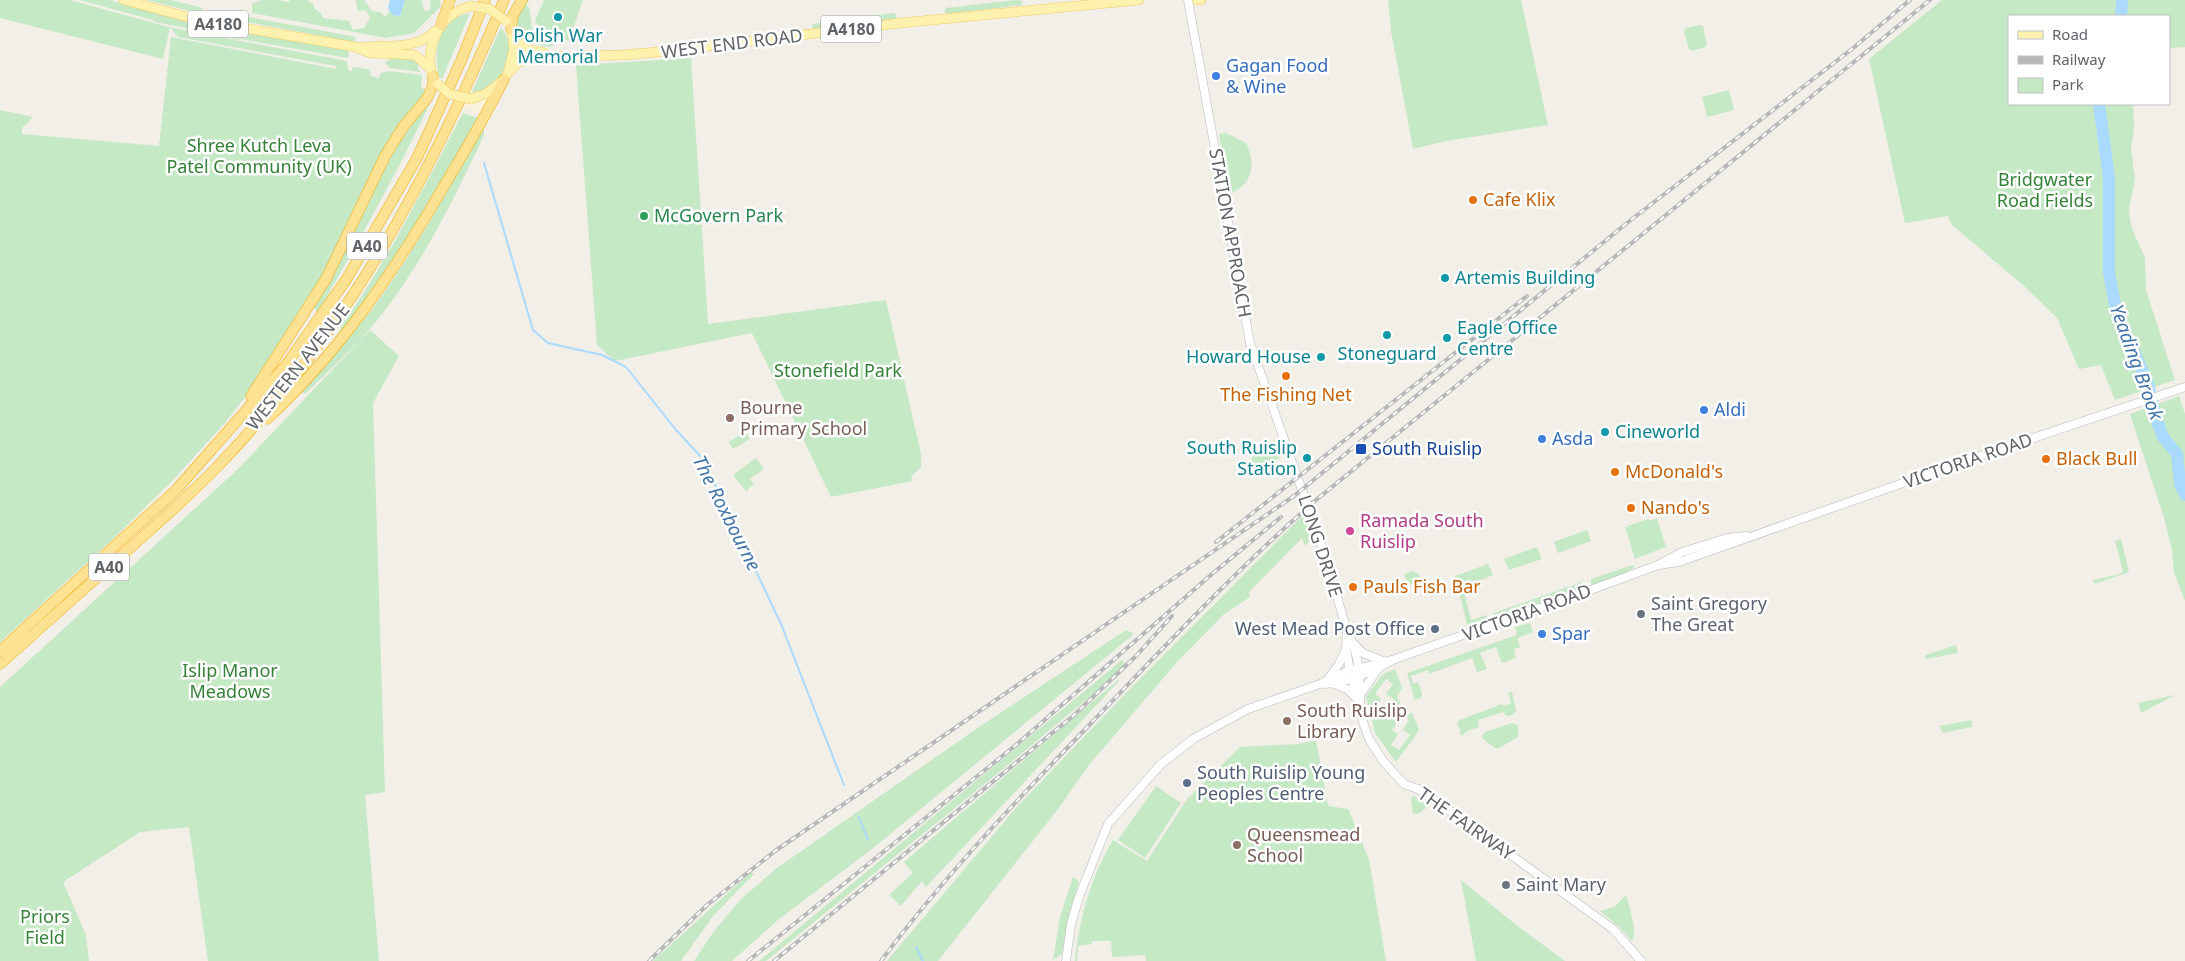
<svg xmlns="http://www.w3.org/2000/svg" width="2185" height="961" font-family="'Noto Sans',sans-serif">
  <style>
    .green { fill: #c5e8c5; fill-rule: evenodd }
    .sand { fill: #fbf3d9 }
    .water { fill: #aadaff }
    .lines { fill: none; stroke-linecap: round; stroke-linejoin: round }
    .stream { stroke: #aadaff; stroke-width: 2 }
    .river { stroke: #aadaff; stroke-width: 12 }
    .secondary-casing { stroke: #b6babf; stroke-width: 9 }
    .primary-casing { stroke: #f2c960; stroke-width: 10 }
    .highway-casing { stroke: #f9ab00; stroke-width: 11 }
    .secondary { stroke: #fff; stroke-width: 8 }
    .primary { stroke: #fff2af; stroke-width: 9 }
    .highway { stroke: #fde293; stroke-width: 10 }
    .rail-casing { stroke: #b6b7b8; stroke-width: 4 }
    .rail { stroke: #fff; stroke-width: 2; stroke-dasharray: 5.5; stroke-linecap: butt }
    .primary-bridge-casing { stroke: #f2c960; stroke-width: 10; stroke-linecap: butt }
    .primary-bridge { stroke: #fff2af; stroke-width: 9 }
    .culture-dot { fill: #0f9aa8; stroke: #fff; stroke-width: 2 }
    .shop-dot { fill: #3f7fe0; stroke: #fff; stroke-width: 2 }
    .food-dot { fill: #e8710a; stroke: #fff; stroke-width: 2 }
    .leisure-dot { fill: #2e9e5b; stroke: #fff; stroke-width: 2 }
    .education-dot { fill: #8d6e63; stroke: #fff; stroke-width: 2 }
    .transit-dot { fill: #1a4fb4; stroke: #fff; stroke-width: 2 }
    .hotel-dot { fill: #d1479c; stroke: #fff; stroke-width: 2 }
    .worship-dot { fill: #6b7280; stroke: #fff; stroke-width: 2 }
    .service-dot { fill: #5c6f8a; stroke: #fff; stroke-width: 2 }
    .labels { text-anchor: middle; stroke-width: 5; stroke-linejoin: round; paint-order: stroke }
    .shield { fill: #fff; stroke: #8f9295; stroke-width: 1 }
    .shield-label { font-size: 16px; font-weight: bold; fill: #5f6368 }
    .culture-label { font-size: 18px; fill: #0d838f; stroke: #fff; text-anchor: start }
    .street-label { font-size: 18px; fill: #5f6368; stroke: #fff }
    .shop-label { font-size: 18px; fill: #366cbe; stroke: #fff; text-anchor: start }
    .park-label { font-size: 18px; fill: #348238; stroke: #fff }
    .food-label { font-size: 18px; fill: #c56008; stroke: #fff; text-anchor: start }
    .leisure-label { font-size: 18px; fill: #27864d; stroke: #fff; text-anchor: start }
    .education-label { font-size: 18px; fill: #785e54; stroke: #fff; text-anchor: start }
    .transit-label { font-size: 18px; fill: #164399; stroke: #fff; text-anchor: start }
    .hotel-label { font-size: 18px; fill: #b23c85; stroke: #fff; text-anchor: start }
    .worship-label { font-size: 18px; fill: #5b616d; stroke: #fff; text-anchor: start }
    .service-label { font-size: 18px; fill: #4e5e75; stroke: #fff; text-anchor: end }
    .water-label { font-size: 19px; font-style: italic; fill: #4174aa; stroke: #fff }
  </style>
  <rect width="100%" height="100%" fill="#f1efe8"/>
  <g class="green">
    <path d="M0 0H70L169 27 234 40 227 36 155 22 153 20 79 0H110L150 11 345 50 349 52 348 58 240 39 235 40 347 61 348 70 352 71 353 67 369 69 371 76 379 78 381 73 389 71 422 75 421 88 427 89 297 321 261 376 225 423 174 479 115 537 0 642V110L33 117 22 128V134L159 146 171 37 336 69V66L178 37 170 27 163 59 0 18Z"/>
    <path d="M147 0H171L203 8 198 13Z"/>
    <path d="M261 0H278L288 2 290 0H307L314 5V8L321 13 323 18 349 21 353 30 364 28 370 18 366 10 358 11 356 0H364L372 11 380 12 385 17 390 11 392 15 400 16 405 0H422L424 11 430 10 431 0H440L441 6 414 33 386 38 252 13V4Z"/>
    <path d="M526 0H529L526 5 530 9C532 31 529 36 554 43L552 47C534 46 518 41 516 21Z"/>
    <path d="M544 0H583L569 40H565L562 36H544L535 21Z"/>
    <path d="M1016 0 1022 1V5L947 14 944 11 946 8Z"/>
    <path d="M1388 0H1521L1548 125 1446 141 1413 149 1391 31Z"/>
    <path d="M1942 0H2185V47L2169 48V16H2009V104H2133L2134 127 2131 149 2135 179 2129 210 2131 226 2145 258 2146 290 2175 380 2115 400 2101 365 2079 369 2057 318 2023 285 1952 225 1948 216 1905 223 1869 59Z"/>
    <path d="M212 10 356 37 354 42 220 17 211 15Z"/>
    <path d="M470 13 442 79 439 77C433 49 437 20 470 13Z"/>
    <path d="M893 13 897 15 895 19 814 29 812 27 813 24Z"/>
    <path d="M1700 25 1703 26 1707 45 1705 47 1692 51 1689 49 1684 31 1686 28Z"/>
    <path d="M501 27C512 41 513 65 500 79 494 85 484 90 476 93L472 92Z"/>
    <path d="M411 57 418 62V69L421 72 390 68 385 63 392 58Z"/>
    <path d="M691 58 708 324 886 300 921 454V468L911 476 913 481 831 497 752 333 615 361 597 345 576 65Z"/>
    <path d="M1729 90 1734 110 1707 117 1702 97Z"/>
    <path d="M432 99C398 172 358 242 318 312L314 308C325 287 337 266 348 244 373 193 393 142 432 99Z"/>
    <path d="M463 113 481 119 409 240 343 331 340 328C388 261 424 186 463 113Z"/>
    <path d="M484 127V135C450 207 415 280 360 340 343 358 324 375 306 393H301C333 356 366 321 392 281 426 231 454 179 484 127Z"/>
    <path d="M1226 133 1246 143C1256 162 1253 186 1230 193L1219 134Z"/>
    <path d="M370 330 399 356 373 403 385 792 365 795 379 961H208L189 827 140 832 63 882 86 935 89 961H0V687L238 469Z"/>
    <path d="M2179 396 2185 414V601L2174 572 2172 551 2165 521 2130 414Z"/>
    <path d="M745 432 750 439 733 449 729 442Z"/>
    <path d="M1279 442 1284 453 1281 456 1261 471 1250 474 1246 471V468L1253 456C1262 454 1266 449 1272 443Z"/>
    <path d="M756 458 764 469 750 479 754 484 746 491 733 475Z"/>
    <path d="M1305 513 1313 538 1305 546 1302 538 1249 592 1250 597 1223 615 1177 662 1089 765 1058 809 938 961H887L1015 809 1127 692Z"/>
    <path d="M1657 518 1666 547 1635 559 1625 527 1648 519 1650 521Z"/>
    <path d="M1587 530 1591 541 1558 553 1554 542Z"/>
    <path d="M2121 539 2129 572 2095 584 2093 580 2120 574 2123 571 2115 541Z"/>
    <path d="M1537 547 1542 559 1509 570 1504 559Z"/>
    <path d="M1488 564 1493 575 1463 587 1471 620 1486 615 1488 621 1468 628 1455 576Z"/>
    <path d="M1633 565 1634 568 1617 577 1593 586 1591 585V579Z"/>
    <path d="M1413 571 1419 574 1422 582 1408 585 1404 574Z"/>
    <path d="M1582 582 1584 589 1496 620 1493 616 1494 613Z"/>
    <path d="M1530 623 1533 632 1517 638 1520 647 1514 649 1516 658 1502 663 1496 647 1480 653 1487 669 1477 672 1472 658 1429 674 1428 670 1411 676 1413 684 1418 682 1422 693 1421 698 1415 700 1407 673 1517 635 1515 627Z"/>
    <path d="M1126 630 1134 634 872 849 779 919 732 961H694L714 931 742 898 777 868 979 727Z"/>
    <path d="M1956 645 1958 653 1925 659 1926 655Z"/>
    <path d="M1122 660 1125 664 1098 690 1014 760 766 961H759Z"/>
    <path d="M1395 669 1402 688 1397 697 1406 714 1412 713 1419 729 1416 735 1396 762 1375 733 1366 696 1383 674ZM1386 679 1393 684 1386 694 1394 699 1383 714 1375 709 1381 699 1375 694ZM1402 715 1409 720 1403 730 1410 735 1399 750 1391 745 1398 734 1392 730Z"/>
    <path d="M1118 680 1119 681 926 887 922 881 901 906 889 895 913 873 904 862Z"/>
    <path d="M1512 692 1516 711 1512 715 1506 716 1504 712 1478 720 1479 727 1467 731 1462 736 1460 734V730L1457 723 1460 720 1502 704 1503 706 1511 703 1508 693Z"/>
    <path d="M2175 695 2141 713 2138 703Z"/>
    <path d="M1972 720V727L1943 733 1939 726Z"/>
    <path d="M1512 723 1518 725V737L1499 748H1495L1483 739 1482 736 1485 732Z"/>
    <path d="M1316 740 1328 806 1348 809 1369 859 1386 961H1146L1145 955 1112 957 1111 941H1092V944L1078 946 1077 961H1075C1079 919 1091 877 1113 840L1147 861 1187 799 1240 747 1298 744Z"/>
    <path d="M1156 786 1181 803 1145 858 1118 840Z"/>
    <path d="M1412 796 1421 799 1428 805 1420 813 1413 814 1411 801Z"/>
    <path d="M751 872 754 874 713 916 681 961H653Z"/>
    <path d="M1073 877 1078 880V885L1069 915 1062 954 1053 960 1060 917Z"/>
    <path d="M1461 880 1515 924 1565 961H1476Z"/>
    <path d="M1626 895C1629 908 1638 929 1632 941L1620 928 1600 911 1614 907Z"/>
  </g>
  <path class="sand" d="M436 88C454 104 471 104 493 96L483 115 451 100Z"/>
  <path class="water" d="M390 0H405L400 16 392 15 388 8Z"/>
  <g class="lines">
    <g class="stream">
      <path d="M484 163 533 330 548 343 602 355 626 367 676 430 703 459 781 624 844 785"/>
      <path d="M859 817 868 840"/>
      <path d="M916 947 923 961"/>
    </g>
    <g class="river">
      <path d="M2121 16 2122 0"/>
      <path d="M2099 104 2109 178V273L2116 310 2148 384 2156 418 2163 437 2177 454 2180 484 2185 495"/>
    </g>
    <defs>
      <g id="secondary">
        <path d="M1188 0 1250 343 1324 552 1347 631C1360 654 1360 680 1360 706"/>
        <path d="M1658 565 1679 562 1971 459 2185 387"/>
        <path d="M1347 631 1346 649 1350 671 1364 725 1369 739 1383 761 1404 784 1418 789 1456 815 1595 916 1613 929 1641 961"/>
        <path d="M1353 643 1363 653 1383 661"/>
        <path d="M1328 679 1339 664 1346 649"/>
        <path d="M1332 683 1347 689 1355 697"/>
        <path d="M1324 684C1348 683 1374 670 1395 659L1588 591 1658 565 1682 552 1727 538 1746 536"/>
        <path d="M1362 692 1378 669"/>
        <path d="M1066 961 1071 924 1079 897 1108 824 1160 765 1193 739 1248 709 1320 684 1345 672 1395 659"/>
      </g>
      <g id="primary">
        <path d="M124 0 202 21 356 47 371 53 415 55 431 69"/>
        <path d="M1197 0H1201"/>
        <path d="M515 36 524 48 545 53"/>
        <path d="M360 48C386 43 414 52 435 31"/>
        <path d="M431 70C426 42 442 13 471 6"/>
        <path d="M509 70 514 48 512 31"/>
        <path d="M507 74 517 64 529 57 623 55 669 51 900 23 1139 0"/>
        <path d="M471 99 487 93 502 81"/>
      </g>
      <g id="highway">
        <path d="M441 25 450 0"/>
        <path d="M511 29 513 15 522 0"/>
        <path d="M251 396 326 279 385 156 403 127 428 97 433 85V76"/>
        <path d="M267 419C339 352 392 275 441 191 463 154 485 118 504 79"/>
        <path d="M0 651 177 489 286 365 346 280 417 158 461 61 485 0"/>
        <path d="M0 664C43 626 86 587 130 548 159 522 189 496 217 467 347 332 433 172 504 0"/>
      </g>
    </defs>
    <use href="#secondary" class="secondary-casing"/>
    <use href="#primary" class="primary-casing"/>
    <use href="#highway" class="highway-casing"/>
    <use href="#secondary" class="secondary"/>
    <use href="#primary" class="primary"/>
    <use href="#highway" class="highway"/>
    <defs>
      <g id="rail">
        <path d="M1216 542 1527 296"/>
        <path d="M649 961 707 905 775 851 1294 496 1627 223 1852 49 1910 0"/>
        <path d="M748 961 1016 745 1212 574 1281 517"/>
        <path d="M774 961 1073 716 1136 656 1172 616"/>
        <path d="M881 961C945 875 1019 798 1094 720 1166 645 1237 569 1316 500L1930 0"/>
      </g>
    </defs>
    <use href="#rail" class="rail-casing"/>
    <use href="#rail" class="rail"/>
    <defs>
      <g id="primary-bridge">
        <path d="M471 6 490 9 506 21"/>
        <path d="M438 84 449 94 471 99"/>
      </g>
    </defs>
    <use href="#primary-bridge" class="primary-bridge-casing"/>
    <use href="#primary-bridge" class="primary-bridge"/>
  </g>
  <g class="culture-dot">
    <circle cx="558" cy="17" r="5"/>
    <circle cx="1445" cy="278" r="5"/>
    <circle cx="1387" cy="335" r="5"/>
    <circle cx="1447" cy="338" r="5"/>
    <circle cx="1321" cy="357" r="5"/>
    <circle cx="1605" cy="432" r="5"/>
    <circle cx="1307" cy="458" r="5"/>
  </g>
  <g class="shop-dot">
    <circle cx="1216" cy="76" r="5"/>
    <circle cx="1704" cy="410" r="5"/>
    <circle cx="1542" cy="439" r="5"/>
    <circle cx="1542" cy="634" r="5"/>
  </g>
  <g class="food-dot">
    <circle cx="1473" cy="200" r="5"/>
    <circle cx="1286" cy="376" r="5"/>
    <circle cx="2046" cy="459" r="5"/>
    <circle cx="1615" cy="472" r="5"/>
    <circle cx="1631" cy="508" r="5"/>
    <circle cx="1353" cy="587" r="5"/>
  </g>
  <circle class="leisure-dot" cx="644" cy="216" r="5"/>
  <g class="education-dot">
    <circle cx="730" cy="418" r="5"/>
    <circle cx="1287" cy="721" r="5"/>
    <circle cx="1237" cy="845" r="5"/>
  </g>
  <rect class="transit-dot" x="1355" y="443" width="12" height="12" rx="2.5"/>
  <circle class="hotel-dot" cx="1350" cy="531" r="5"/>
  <g class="worship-dot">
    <circle cx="1641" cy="614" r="5"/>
    <circle cx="1506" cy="885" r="5"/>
  </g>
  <g class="service-dot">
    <circle cx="1435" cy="629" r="5"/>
    <circle cx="1187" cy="783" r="5"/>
  </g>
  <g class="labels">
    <g class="shield">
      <rect x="188" y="10.5" width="60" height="27" rx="4"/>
      <rect x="821" y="15.5" width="60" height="27" rx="4"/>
      <rect x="347" y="232.5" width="40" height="27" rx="4"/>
      <rect x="89" y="553.5" width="40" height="27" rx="4"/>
    </g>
    <g class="shield-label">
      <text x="218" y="30">A4180</text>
      <text x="851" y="35">A4180</text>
      <text x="367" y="252">A40</text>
      <text x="109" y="573">A40</text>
    </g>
    <g class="culture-label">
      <text x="558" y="42" text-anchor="middle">Polish War<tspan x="558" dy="21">Memorial</tspan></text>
      <text x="1455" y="284">Artemis Building</text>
      <text x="1457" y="334">Eagle Office<tspan x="1457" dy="21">Centre</tspan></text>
      <text x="1387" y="360" text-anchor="middle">Stoneguard</text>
      <text x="1311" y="363" text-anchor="end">Howard House</text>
      <text x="1615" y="438">Cineworld</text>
      <text x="1297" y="454" text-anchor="end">South Ruislip<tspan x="1297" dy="21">Station</tspan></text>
    </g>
    <g class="street-label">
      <text transform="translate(732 44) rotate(-7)" y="6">WEST END ROAD</text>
      <text transform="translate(1230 233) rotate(80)" y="6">STATION APPROACH</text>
      <text transform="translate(298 367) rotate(-52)" y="6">WESTERN AVENUE</text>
      <text transform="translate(1968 461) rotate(-19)" y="6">VICTORIA ROAD</text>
      <text transform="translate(1320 546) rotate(72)" y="6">LONG DRIVE</text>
      <text transform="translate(1527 613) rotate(-20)" y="6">VICTORIA ROAD</text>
      <text transform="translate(1466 824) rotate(35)" y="6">THE FAIRWAY</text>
    </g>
    <g class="shop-label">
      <text x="1226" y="72">Gagan Food<tspan x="1226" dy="21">&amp; Wine</tspan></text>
      <text x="1714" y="416">Aldi</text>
      <text x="1552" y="445">Asda</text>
      <text x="1552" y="640">Spar</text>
    </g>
    <g class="park-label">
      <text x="259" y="152">Shree Kutch Leva<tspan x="259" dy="21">Patel Community (UK)</tspan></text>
      <text x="2045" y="186">Bridgwater<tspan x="2045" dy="21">Road Fields</tspan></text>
      <text x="838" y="377">Stonefield Park</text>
      <text x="230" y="677">Islip Manor<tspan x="230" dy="21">Meadows</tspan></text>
      <text x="45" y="923">Priors<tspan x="45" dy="21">Field</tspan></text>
    </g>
    <g class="food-label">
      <text x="1483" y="206">Cafe Klix</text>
      <text x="1286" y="401" text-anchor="middle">The Fishing Net</text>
      <text x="2056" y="465">Black Bull</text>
      <text x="1625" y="478">McDonald's</text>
      <text x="1641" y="514">Nando's</text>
      <text x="1363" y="593">Pauls Fish Bar</text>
    </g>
    <g class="leisure-label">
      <text x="654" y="222">McGovern Park</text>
    </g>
    <g class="education-label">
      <text x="740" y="414">Bourne<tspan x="740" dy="21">Primary School</tspan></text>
      <text x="1297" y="717">South Ruislip<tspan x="1297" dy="21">Library</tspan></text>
      <text x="1247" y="841">Queensmead<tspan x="1247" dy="21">School</tspan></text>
    </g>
    <g class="transit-label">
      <text x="1372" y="455">South Ruislip</text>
    </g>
    <g class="hotel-label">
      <text x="1360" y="527">Ramada South<tspan x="1360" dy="21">Ruislip</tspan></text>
    </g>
    <g class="worship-label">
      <text x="1651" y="610">Saint Gregory<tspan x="1651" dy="21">The Great</tspan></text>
      <text x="1516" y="891">Saint Mary</text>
    </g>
    <g class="service-label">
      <text x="1425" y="635">West Mead Post Office</text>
      <text x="1197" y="779" text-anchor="start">South Ruislip Young<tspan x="1197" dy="21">Peoples Centre</tspan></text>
    </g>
    <g class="water-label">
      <text transform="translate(2137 362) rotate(70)" y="7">Yeading Brook</text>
      <text transform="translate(727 513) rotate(63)" y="7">The Roxbourne</text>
    </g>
  </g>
  <rect x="2008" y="15" width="162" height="90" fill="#ffffff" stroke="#bfc1c3"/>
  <rect x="2018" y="31" width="25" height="8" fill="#fff2af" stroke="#bfc1c3"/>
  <text x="2052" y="40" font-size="15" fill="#5f6368">Road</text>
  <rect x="2018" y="56" width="25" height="8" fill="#b6b7b8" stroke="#bfc1c3"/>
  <text x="2052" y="65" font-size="15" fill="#5f6368">Railway</text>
  <rect x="2018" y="78" width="25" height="15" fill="#c5e8c5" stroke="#bfc1c3"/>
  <text x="2052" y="90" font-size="15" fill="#5f6368">Park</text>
</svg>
